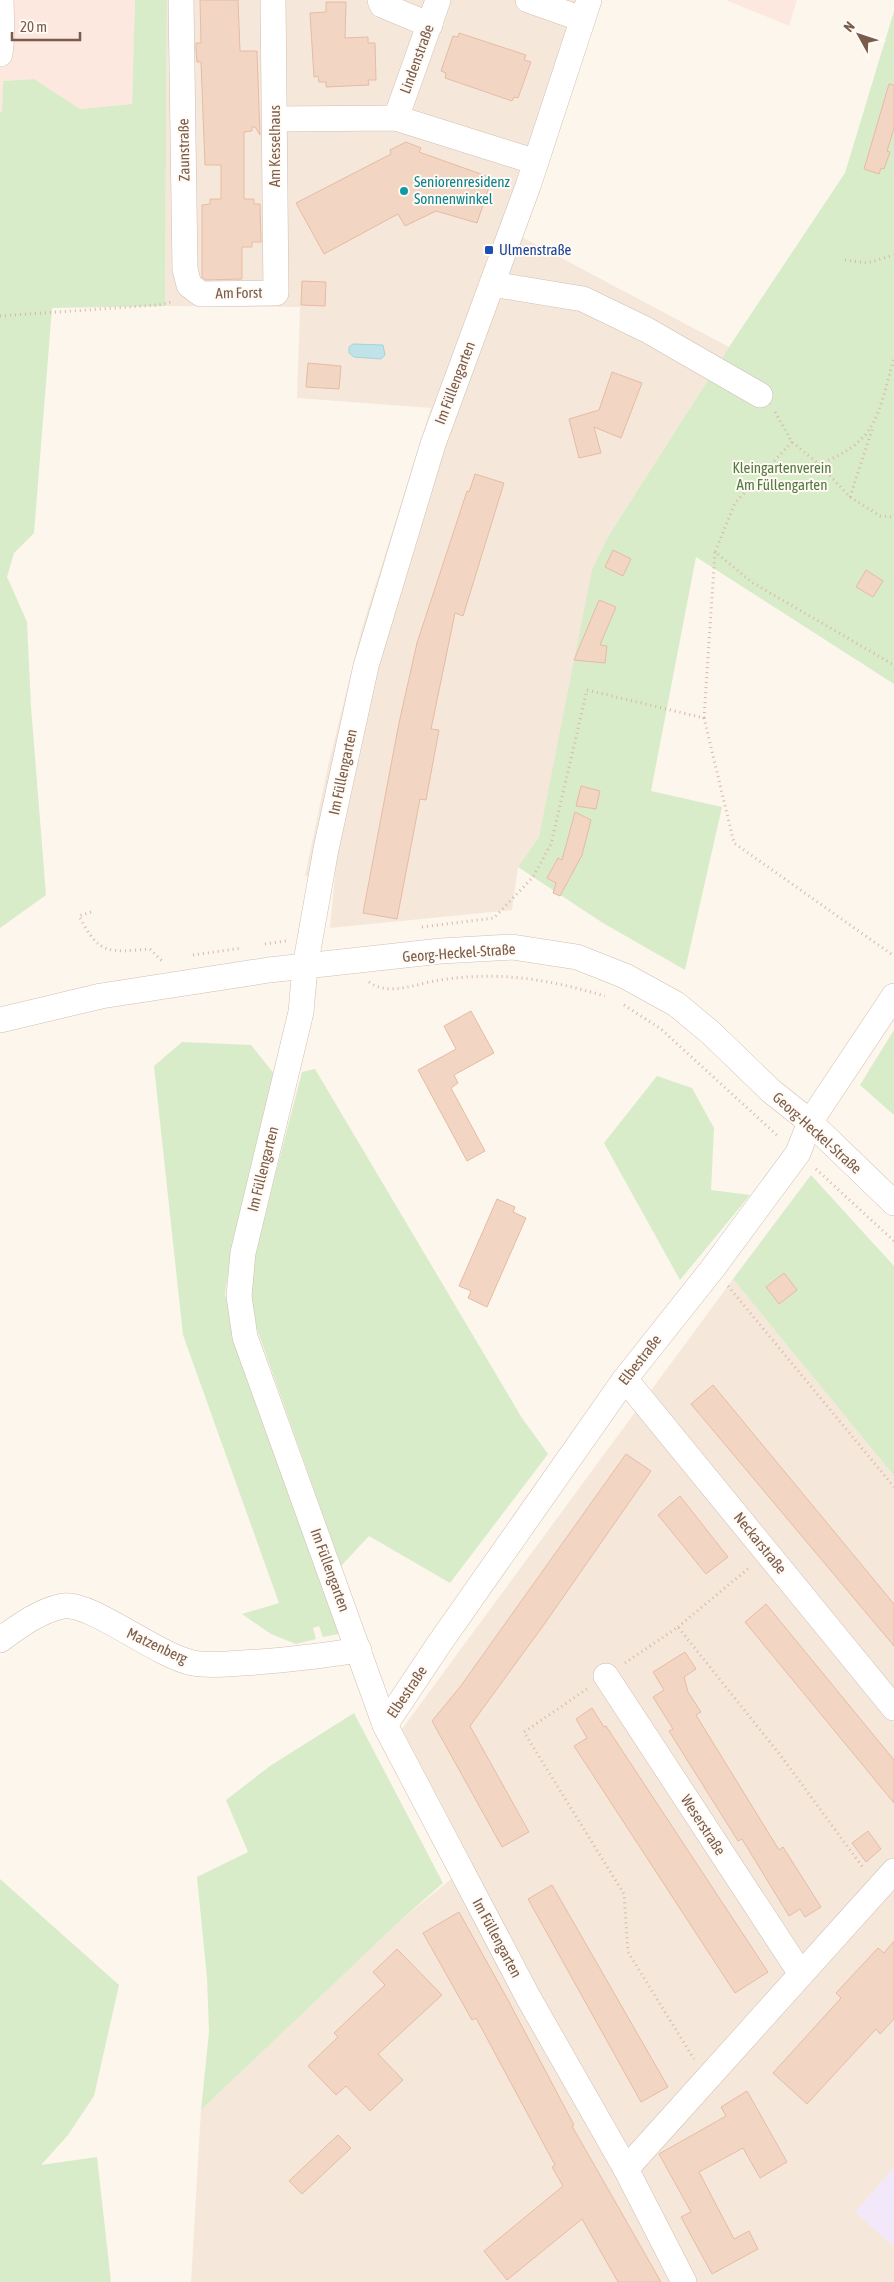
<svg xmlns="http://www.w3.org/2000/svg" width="894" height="2282" font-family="'Asap Condensed',sans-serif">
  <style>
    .residential { fill: #f5e8da }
    .commercial { fill: #fde8e0 }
    .education { fill: #f3e8fa }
    .green { fill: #d8ecc9 }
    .water { fill: #bfe3e8; stroke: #a5d3da }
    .building { fill: #f3d5c3; stroke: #e6bba3 }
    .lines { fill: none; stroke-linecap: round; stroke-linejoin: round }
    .minor-casing { stroke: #d1beb0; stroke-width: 26 }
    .path { stroke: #d9b8a5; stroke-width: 3; stroke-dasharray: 1 4; stroke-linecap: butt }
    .minor { stroke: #fff; stroke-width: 25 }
    .culture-dot { fill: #0f9aa8; stroke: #fffaf3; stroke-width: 2 }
    .transit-dot { fill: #1a4fb4; stroke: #fffaf3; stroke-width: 2 }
    .labels { text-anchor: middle; stroke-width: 4; stroke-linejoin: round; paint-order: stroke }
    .street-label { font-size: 15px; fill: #7a5c4d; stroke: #fffaf3 }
    .culture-label { font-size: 15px; fill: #0d838f; stroke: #fffaf3; text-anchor: start }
    .transit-label { font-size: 15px; fill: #164399; stroke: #fffaf3; text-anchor: start }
    .park-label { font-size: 15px; fill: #537a41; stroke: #fffaf3 }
  </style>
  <rect width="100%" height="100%" fill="#fdf6ec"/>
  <g class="residential">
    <path d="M167 0H578L501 226 729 347 609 535 539 837 518 867 512 910 330 928 335 875 305 876 328 766 362 628 431 408 297 398 300 307 165 306Z"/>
    <path d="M733 1279 894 1476V2282H191L201 2110 401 1920 472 1862 402 1729Z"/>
  </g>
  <g class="commercial">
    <path d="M0 0H135L132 104 80 109 34 79 3 81 2 112H0Z"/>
    <path d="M726 0H797L789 26Z"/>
  </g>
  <path class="education" d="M894 2167V2247L855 2212Z"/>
  <g class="green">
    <path d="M135 0H167L165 306 52 308 34 533 14 553 7 577 27 622 31 707 46 895 0 928V112H2L3 81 34 79 80 109 132 104Z"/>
    <path d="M894 11V684L696 557 651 791 722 807 685 970 603 923 518 867 539 837 592 570 609 535 729 347 845 173Z"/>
    <path d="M894 1030V1115L860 1085Z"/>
    <path d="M182 1042 251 1045 275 1075 232 1249 225 1293 234 1338 344 1633 323 1637 319 1626 313 1628 316 1639 296 1644 271 1634 242 1614 279 1603 183 1335 154 1066Z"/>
    <path d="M315 1069 522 1418 548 1454 450 1583 369 1536 341 1566 257 1329 251 1296 255 1253 302 1072Z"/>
    <path d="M657 1076 692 1088 714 1128 711 1190 750 1195 680 1280 604 1143Z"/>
    <path d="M811 1175 894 1266V1476L733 1279Z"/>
    <path d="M354 1713 443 1883 401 1920 201 2110 209 2032 207 1978 197 1877 248 1852 226 1800 270 1766Z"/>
    <path d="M0 1879 119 1985 94 2096 68 2135 41 2165 97 2157 111 2282H0Z"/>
  </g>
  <path class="water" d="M353 344 383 345 385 355 381 359 354 357 349 353V347Z"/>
  <g class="building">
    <path d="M200 0H238L240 51H257L260 135 255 127H252V131L244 132V199H254V204H260L261 242H252V247H242V279L206 280 202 277V205L210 204V199H221V165H205L201 62H197L196 51V43H201Z"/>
    <path d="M326 2H346L345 38 368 37V43H375L376 80H368L369 85 326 87V82H319L318 76 314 77 310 13 326 12Z"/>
    <path d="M459 33 526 55 524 60 531 62 518 98 514 97 512 101 445 78 446 73 441 71 453 36 458 37Z"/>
    <path d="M889 84 894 85V128L887 151 890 152 884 169 881 168 879 174 864 169Z"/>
    <path d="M406 142 421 148 419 152 492 178 477 223 436 211 405 226 398 214 324 254 296 203 391 154 390 150Z"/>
    <path d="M302 281 326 282 325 306 301 305Z"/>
    <path d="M308 363 341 366 339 389 306 387Z"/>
    <path d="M612 372 642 383 621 438 594 427 601 453 579 458 569 419 599 410Z"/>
    <path d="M475 474 504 483 463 616 455 613 431 729 439 730 426 800 420 799 397 919 363 913 399 723 417 643 467 491 469 492Z"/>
    <path d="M613 550 631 559 623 576 605 567Z"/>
    <path d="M866 570 883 581 873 597 856 587Z"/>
    <path d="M599 600 616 607 600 645 607 646 605 663 574 660Z"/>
    <path d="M581 786 600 791 596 809 576 806Z"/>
    <path d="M575 812 591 820 582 855 560 896 553 893 556 883 547 878 558 858 562 860Z"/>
    <path d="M471 1011 494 1053 454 1075 458 1083 451 1088 485 1151 467 1161 418 1070 456 1049 444 1026Z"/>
    <path d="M497 1199 515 1207 513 1212 526 1218 487 1307 468 1298 471 1291 459 1286Z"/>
    <path d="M784 1273 797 1290 779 1304 766 1287Z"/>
    <path d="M713 1385 894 1604V1646L691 1404Z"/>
    <path d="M626 1454 651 1471 543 1626 470 1726 529 1832 502 1847 432 1721 460 1687Z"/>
    <path d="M680 1496 728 1557 706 1574 658 1515Z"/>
    <path d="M766 1604 894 1760V1803L745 1622Z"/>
    <path d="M685 1652 696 1669 684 1677 688 1692 701 1712 696 1715 779 1850 783 1847 821 1907 805 1917 800 1909 789 1916 742 1839 738 1841 669 1731 673 1729 653 1697 664 1690 653 1672Z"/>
    <path d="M592 1708 604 1727 606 1726 768 1972 735 1993 574 1746 587 1738 576 1719Z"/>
    <path d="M868 1831 881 1849 866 1862 852 1843Z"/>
    <path d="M552 1885 668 2087 641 2102 528 1899Z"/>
    <path d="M459 1912 508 2000 574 2125 572 2126 661 2282H618L582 2219 507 2280 484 2251 563 2186 552 2167 555 2165 476 2018 472 2020 423 1933Z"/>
    <path d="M894 1941V2019L880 2034 876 2029 807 2104 773 2073 841 1998 836 1993 878 1948 884 1953Z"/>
    <path d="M397 1949 442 1995 378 2054 403 2080 370 2111 346 2086 336 2095 308 2066 338 2037 334 2033 385 1985 373 1972Z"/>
    <path d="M747 2091 787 2162 760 2178 743 2148 699 2172 734 2239 749 2231 758 2249 712 2274 681 2217 691 2212 659 2154 726 2116 721 2107Z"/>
    <path d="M338 2135 351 2148 302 2194 289 2181Z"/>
  </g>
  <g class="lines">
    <defs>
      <g id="minor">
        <path d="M181 0 185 269 189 285 201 294 276 293 273 0"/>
        <path d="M380 0 382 5 430 25"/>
        <path d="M528 0 582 19"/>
        <path d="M589 0 528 186 433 444 366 666 326 849 305 967 301 1012 243 1253 239 1296 245 1337 385 1725 528 1997 626 2169 684 2282"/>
        <path d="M0 54 2 35 1 0"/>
        <path d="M396 118 438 0"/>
        <path d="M276 119 396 118 536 162"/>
        <path d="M492 284 583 299 647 330 760 395"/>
        <path d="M0 1020 101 996 269 970 441 951 512 947 577 957 625 976 676 1004 711 1033 771 1091 810 1122 894 1203"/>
        <path d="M625 1379 894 1708"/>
        <path d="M0 1640C19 1626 39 1611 63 1606 90 1601 157 1656 193 1663 209 1666 226 1664 242 1663 281 1661 320 1656 359 1650"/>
        <path d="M606 1676 801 1974"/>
        <path d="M385 1725 439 1644 625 1379 713 1268 798 1153 810 1122 894 996"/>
        <path d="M626 2169 894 1871"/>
      </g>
    </defs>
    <use href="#minor" class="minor-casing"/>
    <g class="path">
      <path d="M845 260 867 263 894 255"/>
      <path d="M0 316 158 305 172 302"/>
      <path d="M775 412 792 442 819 464 850 497 880 516 894 517"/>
      <path d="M792 442 735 503 715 552 753 583 894 665"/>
      <path d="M819 464C879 441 877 415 894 359"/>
      <path d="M850 497 873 427"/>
      <path d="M704 718 715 552"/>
      <path d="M91 912 79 916C100 956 108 952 150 949L162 961"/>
      <path d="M422 927 494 918 533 877 551 844 587 690 704 718 734 843 894 956"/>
      <path d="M265 944 286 941"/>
      <path d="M193 955 242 948"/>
      <path d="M369 982C389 997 418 983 440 980 500 971 547 979 605 996"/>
      <path d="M624 1005 661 1029 779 1137"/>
      <path d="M816 1169 894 1241"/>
      <path d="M728 1286 894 1487"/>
      <path d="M678 1627 750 1567"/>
      <path d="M625 1663 678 1627 781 1756 864 1869"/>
      <path d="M587 1689 524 1732 624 1894 628 1952 694 2059"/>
    </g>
    <use href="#minor" class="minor"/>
  </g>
  <circle class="culture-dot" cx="404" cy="191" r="5"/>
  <rect class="transit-dot" x="484" y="245" width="10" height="10" rx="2.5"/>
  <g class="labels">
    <g class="street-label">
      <text transform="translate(417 59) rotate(-70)" y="5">Lindenstraße</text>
      <text transform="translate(275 146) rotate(-90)" y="5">Am Kesselhaus</text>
      <text transform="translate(184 150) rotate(-91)" y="5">Zaunstraße</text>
      <text transform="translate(239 293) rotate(-1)" y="5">Am Forst</text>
      <text transform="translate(455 383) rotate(-69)" y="5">Im Füllengarten</text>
      <text transform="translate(343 772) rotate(-78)" y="5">Im Füllengarten</text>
      <text transform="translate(459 953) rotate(-4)" y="5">Georg-Heckel-Straße</text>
      <text transform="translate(817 1133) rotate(42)" y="5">Georg-Heckel-Straße</text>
      <text transform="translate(263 1169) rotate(-76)" y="5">Im Füllengarten</text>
      <text transform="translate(640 1360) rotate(-52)" y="5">Elbestraße</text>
      <text transform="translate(760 1543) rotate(51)" y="5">Neckarstraße</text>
      <text transform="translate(330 1570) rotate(70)" y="5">Im Füllengarten</text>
      <text transform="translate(157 1646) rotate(25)" y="5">Matzenberg</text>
      <text transform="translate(407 1692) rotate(-56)" y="5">Elbestraße</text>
      <text transform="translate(703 1825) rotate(57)" y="5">Weserstraße</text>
      <text transform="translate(497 1938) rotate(62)" y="5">Im Füllengarten</text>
    </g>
    <g class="culture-label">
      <text x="414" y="187">Seniorenresidenz<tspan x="414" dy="17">Sonnenwinkel</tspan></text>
    </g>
    <g class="transit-label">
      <text x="499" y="255">Ulmenstraße</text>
    </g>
    <g class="park-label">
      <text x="782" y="473">Kleingartenverein<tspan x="782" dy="17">Am Füllengarten</tspan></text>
    </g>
  </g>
  <g transform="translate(859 35) rotate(310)" stroke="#fffaf3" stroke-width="4" paint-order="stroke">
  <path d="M0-4L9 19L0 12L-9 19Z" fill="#7a5c4d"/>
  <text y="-8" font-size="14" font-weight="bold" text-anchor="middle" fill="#7a5c4d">N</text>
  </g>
  <path d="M12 32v8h68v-8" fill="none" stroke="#7a5c4d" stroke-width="2.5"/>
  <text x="20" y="32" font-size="15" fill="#7a5c4d" stroke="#fffaf3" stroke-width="4" paint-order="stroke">20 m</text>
</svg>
